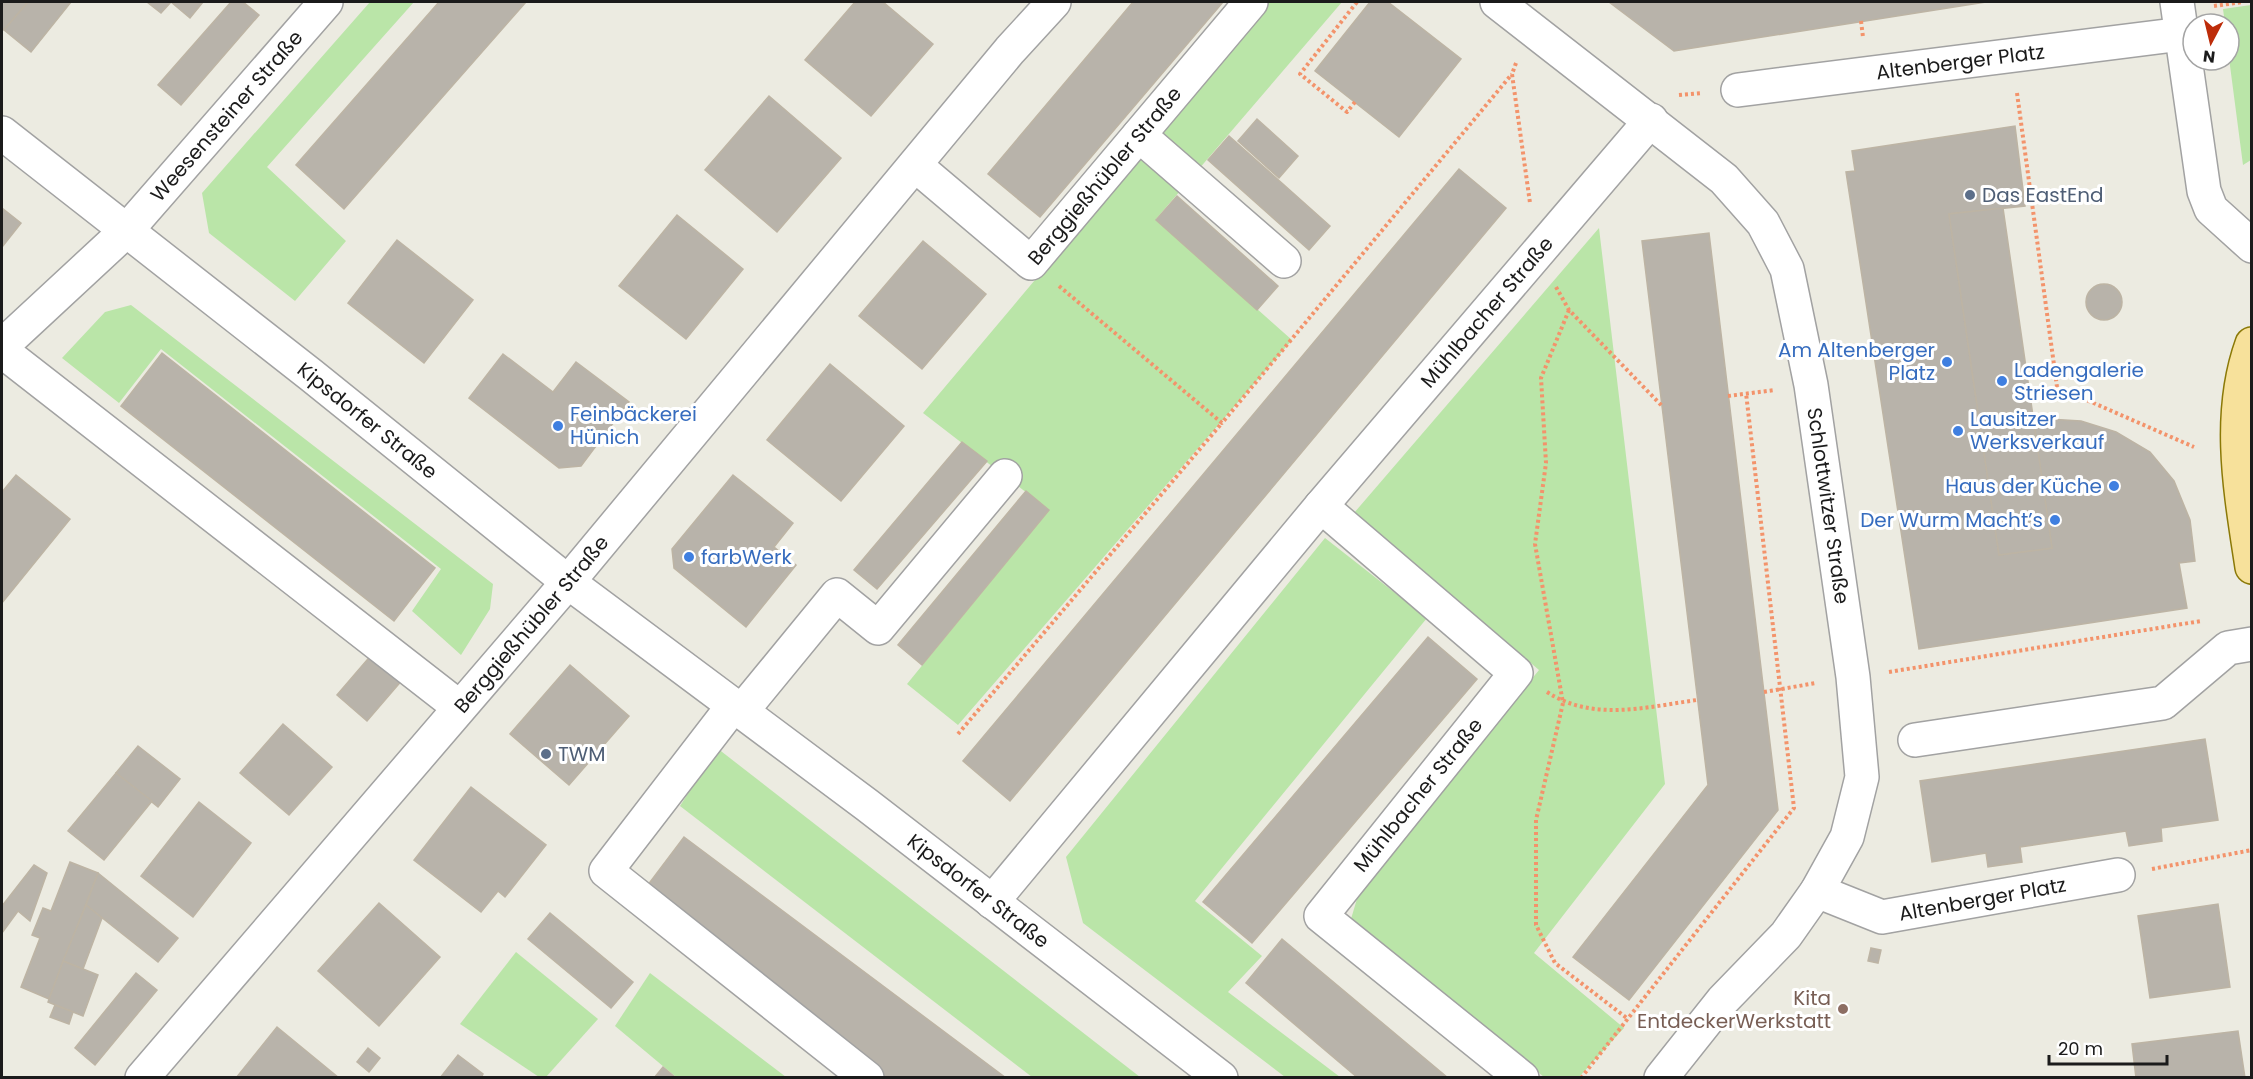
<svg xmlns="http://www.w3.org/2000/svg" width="2253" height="1079" font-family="Poppins,sans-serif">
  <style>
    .grass { fill: #bae5a8 }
    .building { fill: #b8b3aa; stroke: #bdb4a4; stroke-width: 1.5 }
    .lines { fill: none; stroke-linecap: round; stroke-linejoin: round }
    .minor-casing { stroke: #a2a2a2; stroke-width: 36 }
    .major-casing { stroke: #8b7907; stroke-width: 36 }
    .path { stroke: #f3936b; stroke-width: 4; stroke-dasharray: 3 3; stroke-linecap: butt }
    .minor { stroke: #fff; stroke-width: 33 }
    .major { stroke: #f7e19b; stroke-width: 33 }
    .service-dot { fill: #5c6f8a; stroke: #fff; stroke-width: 2 }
    .shop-dot { fill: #3f7fe0; stroke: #fff; stroke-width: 2 }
    .education-dot { fill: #8d6e63; stroke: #fff; stroke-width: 2 }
    .labels { text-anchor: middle; stroke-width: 6; stroke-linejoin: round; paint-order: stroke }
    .street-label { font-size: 20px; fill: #1b1b1b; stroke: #fff }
    .service-label { font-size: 20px; fill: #4e5e75; stroke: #fff; text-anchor: start }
    .shop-label { font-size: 20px; fill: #366cbe; stroke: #fff; text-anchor: start }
    .education-label { font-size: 20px; fill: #785e54; stroke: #fff; text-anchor: end }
  </style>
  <rect width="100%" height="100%" fill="#ecebe1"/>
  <g class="grass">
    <path d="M370 2H414L267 167 346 241 295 301 209 233 202 193Z"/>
    <path d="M1269 2H1342L1156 219 1292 340 958 725 907 684 1049 510 923 413Z"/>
    <path d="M2251 5V160L2243 165 2229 58V24H2225L2223 9Z"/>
    <path d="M1599 228 1665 784 1534 953 1624 1028 1579 1077H1544L1351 919 1359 892 1539 670 1354 513Z"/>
    <path d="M131 305 493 584 490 609 461 655 412 611 441 569 161 349 119 403 62 358 105 312Z"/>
    <path d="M1325 538 1427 618 1195 901 1262 956 1228 992 1340 1077H1285L1083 923 1066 857Z"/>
    <path d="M717 748 1140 1077H1032L680 806Z"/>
    <path d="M516 952 598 1019 546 1077H539L460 1024Z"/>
    <path d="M650 973 786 1077H676L615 1026Z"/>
  </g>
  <g class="building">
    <path d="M2 2H28L4 30 2 28Z"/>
    <path d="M28 2H71L31 52 4 30Z"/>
    <path d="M147 2H203L190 18 171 2 161 13Z"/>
    <path d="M231 2H243L259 15 181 105 158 85Z"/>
    <path d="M439 2H526L344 209 296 165Z"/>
    <path d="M855 2H883L933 44 871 116 805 60Z"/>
    <path d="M1133 2H1223L1040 217 988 174Z"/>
    <path d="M1370 2H1388L1461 59 1399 137 1315 71Z"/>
    <path d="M1609 2H1986L1674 51Z"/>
    <path d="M769 96 841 158 777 232 705 170Z"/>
    <path d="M1257 119 1298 156 1279 178 1238 141Z"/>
    <path d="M2015 126 2025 206 1949 214 1999 555 2052 548 2033 418 2081 421 2116 432 2150 452 2174 481 2190 520 2195 561 2179 563 2187 608 1919 649 1846 172 1855 171 1852 151Z"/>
    <path d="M1229 136 1330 226 1309 250 1208 160Z"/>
    <path d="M1459 169 1506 208 1010 801 963 761Z"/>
    <path d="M1177 196 1278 286 1257 310 1156 220Z"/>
    <path d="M2 208 21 223 2 247Z"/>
    <path d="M2003 208 2052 548 1999 555 1949 214Z"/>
    <path d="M677 215 743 269 686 339 619 286Z"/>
    <path d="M1709 233 1778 810 1629 1000 1573 957 1708 785 1642 241Z"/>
    <path d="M397 240 473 300 424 363 348 303Z"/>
    <path d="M923 241 986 294 922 369 859 316Z"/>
    <circle cx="2104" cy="302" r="18"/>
    <path d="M162 353 435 568 394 621 121 406Z"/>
    <path d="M503 354 553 392 576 362 629 402 581 466 559 468 469 398Z"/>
    <path d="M830 364 904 426 841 501 767 440Z"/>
    <path d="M962 442 987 461 877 589 854 570Z"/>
    <path d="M16 475 70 519 2 603V492Z"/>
    <path d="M733 475 793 523 774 547 796 565 746 627 674 568 672 549Z"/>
    <path d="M1026 491 1049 510 922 665 898 645Z"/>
    <path d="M1428 637 1477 679 1252 943 1203 902Z"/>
    <path d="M373 653 403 679 367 721 337 695Z"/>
    <path d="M570 665 629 716 569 785 510 734Z"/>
    <path d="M283 724 332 767 289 815 240 773Z"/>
    <path d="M2205 739 2218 820 2161 828 2162 841 2129 846 2126 831 2020 847 2022 862 1988 867 1986 853 1932 862 1920 781Z"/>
    <path d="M138 746 180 779 158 807 116 773Z"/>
    <path d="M116 773 152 801 104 860 68 831Z"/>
    <path d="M471 787 546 845 505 897 498 891 481 912 414 860Z"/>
    <path d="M199 802 251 843 193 917 141 876Z"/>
    <path d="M684 837 1006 1078H886L641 894Z"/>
    <path d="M70 862 98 873 49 999 21 987 40 938 32 935 43 908 51 911Z"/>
    <path d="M34 865 47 873 30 921 18 911 2 933V906Z"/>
    <path d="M98 873 178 938 158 962 86 905Z"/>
    <path d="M379 903 440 957 379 1026 318 971Z"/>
    <path d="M2218 904 2230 987 2150 998 2138 916Z"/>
    <path d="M86 905 102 918 83 969 63 961Z"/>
    <path d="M550 913 633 982 611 1008 528 939Z"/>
    <path d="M1282 939 1448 1078H1358L1246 983Z"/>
    <path d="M1871 948 1881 950 1878 963 1868 961Z"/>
    <path d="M63 961 98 975 83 1016 48 1002Z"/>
    <path d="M136 973 157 990 95 1065 75 1048Z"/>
    <path d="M55 1005 73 1012 69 1024 50 1017Z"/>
    <path d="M277 1027 339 1078H236Z"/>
    <path d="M2238 1031 2245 1078H2136L2132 1044Z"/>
    <path d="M368 1048 380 1058 369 1072 357 1062Z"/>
    <path d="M458 1055 483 1074 481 1078H440Z"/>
    <path d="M663 1067 676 1078H654Z"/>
  </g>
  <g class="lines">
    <defs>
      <g id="minor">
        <path id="s1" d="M1497 2 1724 179 1763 223 1787 269 1811 385 1853 677 1862 777 1847 837 1817 891 1786 935 1723 1000 1661 1078"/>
        <path d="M2177 2 2204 191 2211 209 2252 246"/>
        <path id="s2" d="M1738 90 2182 34"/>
        <path id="s3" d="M2 133 311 375 568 582 867 805 1221 1078"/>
        <path d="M1139 135 1284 261"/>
        <path id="s4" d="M915 165 1031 263 1251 2"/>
        <path id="s5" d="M2 346 127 230 326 2"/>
        <path d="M2 351 459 707"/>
        <path d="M1321 506 1516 673 1321 916 1522 1078"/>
        <path d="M733 706 606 871 867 1078"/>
        <path d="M741 712 837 595 878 628 1005 476"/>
        <path d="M1915 740 2163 703 2228 648 2252 644"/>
        <path id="s6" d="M1817 891 1882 917 2118 875"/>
        <path id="s7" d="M992 902 1321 506 1651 120"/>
        <path id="s8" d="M142 1078 568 582 1010 50 1054 2"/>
      </g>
      <path id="major" d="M2252 344C2226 416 2241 494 2252 567"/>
    </defs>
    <use href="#minor" class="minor-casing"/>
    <use href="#major" class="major-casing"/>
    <g class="path">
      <path d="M2214 6 2243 2"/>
      <path d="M1861 21 1863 37"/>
      <path d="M1516 63 1512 74 1530 203"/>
      <path d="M2017 93 2057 387 2194 447"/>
      <path d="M1679 95 1702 93"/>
      <path d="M1355 102 1347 112 1300 74 1357 2"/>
      <path d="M1059 286 1222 423 1512 74"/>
      <path d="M1556 287 1569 310 1662 406"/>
      <path d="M1569 310 1541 378 1546 463 1535 544 1563 703 1536 820V925L1555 963 1628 1019"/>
      <path d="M1728 396 1775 390"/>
      <path d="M1889 672 2201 621"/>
      <path d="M1547 692C1593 722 1646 707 1697 700"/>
      <path d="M1764 692 1816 683"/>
      <path d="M958 734 1222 423"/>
      <path d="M2152 869 2252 850"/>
      <path d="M1581 1078 1794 808 1746 393"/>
    </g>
    <use href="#minor" class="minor"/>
    <use href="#major" class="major"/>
  </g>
  <g class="service-dot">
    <circle cx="1970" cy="195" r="6"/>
    <circle cx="546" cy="754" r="6"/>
  </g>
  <g class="shop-dot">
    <circle cx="1947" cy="362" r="6"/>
    <circle cx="2002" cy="381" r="6"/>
    <circle cx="558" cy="426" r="6"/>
    <circle cx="1958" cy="431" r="6"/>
    <circle cx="2114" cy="486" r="6"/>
    <circle cx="2055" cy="520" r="6"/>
    <circle cx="689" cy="557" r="6"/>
  </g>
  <circle class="education-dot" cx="1843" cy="1009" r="6"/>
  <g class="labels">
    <g class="street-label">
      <text dy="7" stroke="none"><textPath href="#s2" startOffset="224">Altenberger Platz</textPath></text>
      <text dy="7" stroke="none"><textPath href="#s5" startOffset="322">Weesensteiner Straße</textPath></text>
      <text dy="7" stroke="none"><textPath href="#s4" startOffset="266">Berggießhübler Straße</textPath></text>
      <text dy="7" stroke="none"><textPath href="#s7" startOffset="770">Mühlbacher Straße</textPath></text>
      <text dy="7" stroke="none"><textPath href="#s3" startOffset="465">Kipsdorfer Straße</textPath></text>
      <text dy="7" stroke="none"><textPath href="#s1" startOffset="639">Schlottwitzer Straße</textPath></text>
      <text dy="7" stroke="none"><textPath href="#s8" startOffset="598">Berggießhübler Straße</textPath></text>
      <text transform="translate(1418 795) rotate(-51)" y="7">Mühlbacher Straße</text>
      <text dy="7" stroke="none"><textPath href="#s3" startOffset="1236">Kipsdorfer Straße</textPath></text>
      <text dy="7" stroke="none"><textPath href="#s6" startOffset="172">Altenberger Platz</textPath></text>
    </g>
    <g class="service-label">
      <text x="1982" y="202">Das EastEnd</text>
      <text x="558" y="761">TWM</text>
    </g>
    <g class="shop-label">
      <text x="1935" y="357" text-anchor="end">Am Altenberger<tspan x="1935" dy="23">Platz</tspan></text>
      <text x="2014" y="377">Ladengalerie<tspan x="2014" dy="23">Striesen</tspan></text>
      <text x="570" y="421">Feinbäckerei<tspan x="570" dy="23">Hünich</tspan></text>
      <text x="1970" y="426">Lausitzer<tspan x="1970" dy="23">Werksverkauf</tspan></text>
      <text x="2102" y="493" text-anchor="end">Haus der Küche</text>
      <text x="2043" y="527" text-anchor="end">Der Wurm Macht’s</text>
      <text x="701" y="564">farbWerk</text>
    </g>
    <g class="education-label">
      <text x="1831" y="1005">Kita<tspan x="1831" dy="23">EntdeckerWerkstatt</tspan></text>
    </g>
  </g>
  <rect width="2253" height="1079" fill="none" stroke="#1b1b1b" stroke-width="6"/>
  <g transform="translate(2211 42) rotate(187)"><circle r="28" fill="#ffffff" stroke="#a4a4a4" stroke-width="1.5"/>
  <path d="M0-4.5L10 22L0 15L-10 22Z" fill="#bd2c09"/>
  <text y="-9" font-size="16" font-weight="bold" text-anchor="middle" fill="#1b1b1b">N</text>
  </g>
  <path d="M2049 1055v9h118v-9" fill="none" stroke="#1b1b1b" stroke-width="3"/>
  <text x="2058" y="1055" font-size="18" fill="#1b1b1b" stroke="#ffffff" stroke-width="4.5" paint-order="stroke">20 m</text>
</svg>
